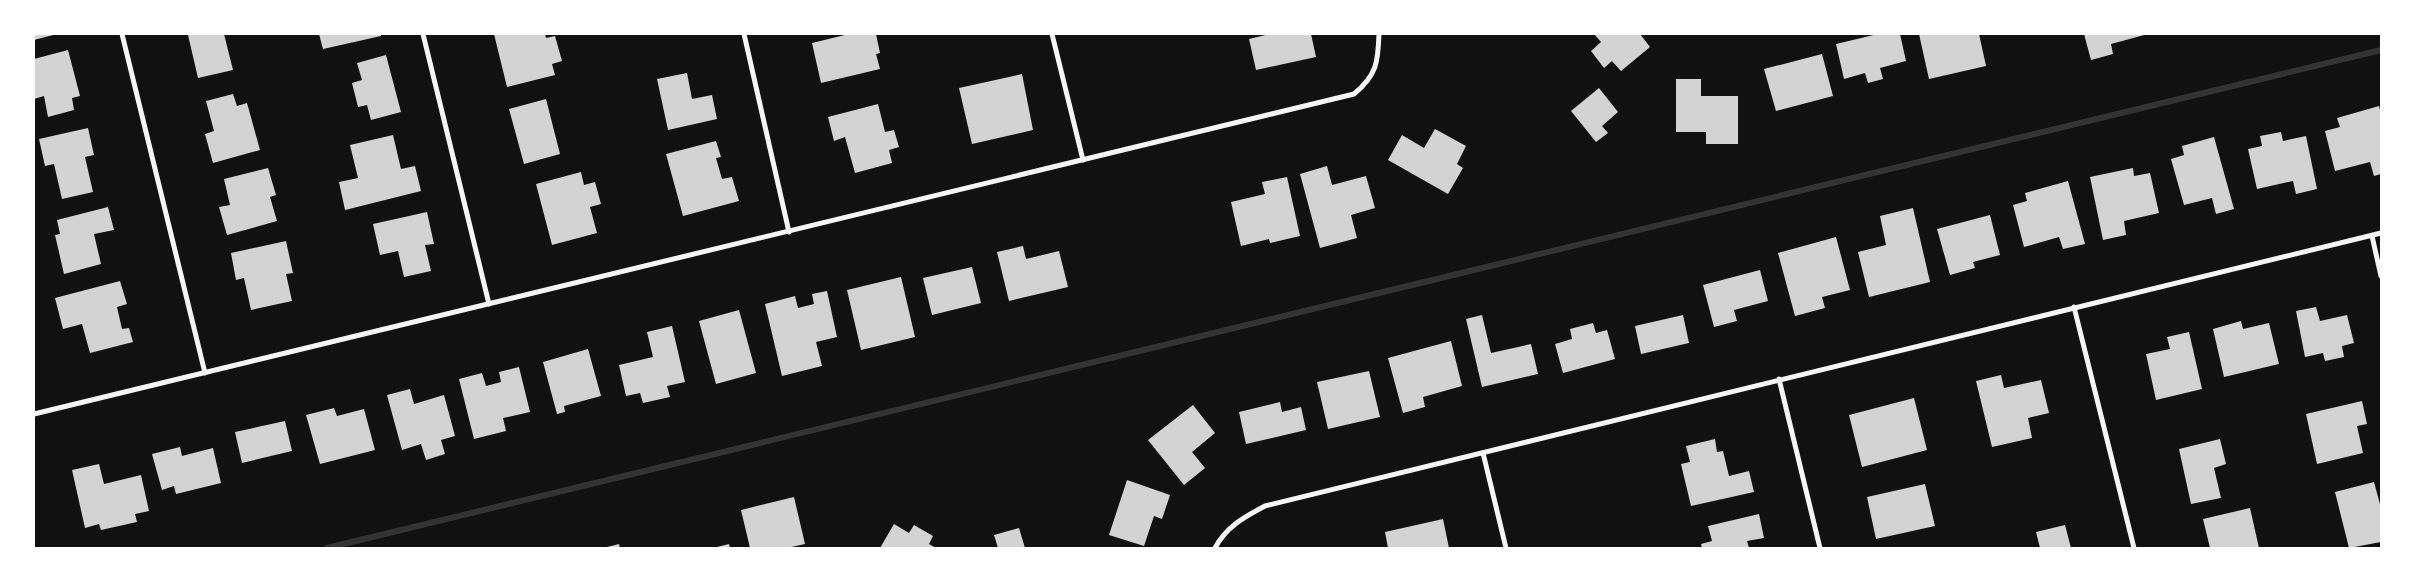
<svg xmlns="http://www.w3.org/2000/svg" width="2415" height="582" font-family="'Titillium Web',sans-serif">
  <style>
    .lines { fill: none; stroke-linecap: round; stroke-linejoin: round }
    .stream { stroke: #333; stroke-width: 6 }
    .building { fill: #d3d3d3 }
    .minor { stroke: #f5f5f5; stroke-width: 5 }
  </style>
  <rect width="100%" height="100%" fill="#111"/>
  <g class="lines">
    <path class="stream" d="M327 548 2381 50"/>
  </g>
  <g class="building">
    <path d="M34 34H57L34 40Z"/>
    <path d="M194 34H224L233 70 198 78 188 35Z"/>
    <path d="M319 34H381V36L323 49Z"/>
    <path d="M494 34H545L546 38 555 36 562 61 552 64 555 75 507 87Z"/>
    <path d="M849 34H876L880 53 876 54 880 69 821 83 812 43Z"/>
    <path d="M1270 34H1311L1316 57 1256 70 1249 39Z"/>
    <path d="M1594 34H1640L1650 47 1621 71 1612 61 1604 68 1591 51 1601 42Z"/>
    <path d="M1878 34H1900L1906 61 1880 68 1883 79 1868 83 1865 73 1844 79 1836 44Z"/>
    <path d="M1919 34H1979L1986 66 1929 79Z"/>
    <path d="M2084 34H2148L2111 44 2113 54 2091 60Z"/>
    <path d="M68 50 80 96 72 98 74 110 48 117 44 96 34 99V59Z"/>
    <path d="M1822 54 1833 96 1776 111 1764 69Z"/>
    <path d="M386 55 401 112 371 120 367 105 358 107 352 83 362 80 357 63Z"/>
    <path d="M687 73 692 99 712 95 717 119 668 130 657 79Z"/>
    <path d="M1022 74 1033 130 972 144 959 88Z"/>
    <path d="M1676 79H1701V96H1738V144H1706V132H1676Z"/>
    <path d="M1599 88 1618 112 1602 126 1608 133 1596 142 1571 111Z"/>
    <path d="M233 94 237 106 247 103 260 150 213 163 205 134 214 131 206 101Z"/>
    <path d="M546 99 560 154 524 164 509 109Z"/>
    <path d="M878 104 885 132 894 130 899 147 889 150 892 163 855 173 845 137 834 141 828 117Z"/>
    <path d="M2379 106 2381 114V174L2374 176 2370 162 2335 171 2325 131 2340 127 2337 118Z"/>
    <path d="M88 128 94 155 85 157 93 192 62 199 54 164 45 166 39 139Z"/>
    <path d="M1435 129 1466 146 1457 164 1463 168 1448 194 1388 160 1402 135 1424 148Z"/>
    <path d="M2281 132 2283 141 2306 136 2317 189 2296 194 2293 181 2257 189 2248 149 2262 146 2260 136Z"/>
    <path d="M393 135 401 169 415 166 421 191 345 210 339 182 358 178 350 145Z"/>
    <path d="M2214 137 2234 209 2216 214 2212 198 2184 205 2171 159 2184 155 2182 146Z"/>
    <path d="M716 141 721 157 716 158 722 179 732 177 739 201 683 216 666 154Z"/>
    <path d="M1327 166 1332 185 1366 176 1375 208 1351 215 1357 238 1320 248 1300 174Z"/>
    <path d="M268 168 276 195 270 197 277 221 227 235 219 207 230 205 224 179Z"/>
    <path d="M2133 168 2134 176 2150 173 2159 213 2124 221 2126 235 2103 240 2090 177Z"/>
    <path d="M581 172 584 185 595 182 601 204 590 207 597 233 552 245 536 184Z"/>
    <path d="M1287 177 1300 236 1270 243 1269 239 1241 246 1231 202 1265 194 1262 182Z"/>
    <path d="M2068 181 2085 244 2063 249 2059 237 2024 247 2013 205 2027 201 2025 193Z"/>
    <path d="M108 207 114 230 94 234 101 264 64 274 55 235 60 234 57 220Z"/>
    <path d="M1913 208 1930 282 1869 297 1858 252 1886 245 1880 216Z"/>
    <path d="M427 212 434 244 425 245 431 271 404 277 398 251 380 255 373 224Z"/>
    <path d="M1990 215 2000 255 1973 262 1975 268 1950 275 1937 229Z"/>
    <path d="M1836 237 1850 290 1822 297 1825 308 1795 316 1778 253Z"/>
    <path d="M286 241 293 273 286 274 292 301 251 310 244 278 236 280 231 253Z"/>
    <path d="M1023 246 1026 259 1059 251 1068 287 1009 301 997 252Z"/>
    <path d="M972 267 981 303 932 315 923 278Z"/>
    <path d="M1760 270 1768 301 1734 310 1737 321 1714 327 1703 285Z"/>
    <path d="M901 277 915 337 861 350 847 290Z"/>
    <path d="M120 281 127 304 117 307 122 329 129 328 133 342 90 353 82 324 63 329 55 298Z"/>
    <path d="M827 291 837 337 816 342 822 366 782 376 765 304 795 296 798 308 814 304 812 294Z"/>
    <path d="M2316 307 2320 321 2347 315 2354 343 2342 346 2344 357 2325 361 2323 353 2305 357 2296 311Z"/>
    <path d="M739 310 756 373 716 384 699 321Z"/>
    <path d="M1482 315 1491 353 1531 344 1538 374 1482 387 1466 319Z"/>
    <path d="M1683 315 1689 343 1641 354 1635 326Z"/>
    <path d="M2241 321 2243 329 2269 323 2279 364 2224 377 2213 329Z"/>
    <path d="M1593 323 1596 333 1607 330 1615 359 1563 373 1555 344 1572 339 1570 329Z"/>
    <path d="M672 326 685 382 667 386 670 397 643 403 640 393 626 396 619 365 653 357 647 332Z"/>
    <path d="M2189 332 2202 389 2156 400 2146 354 2170 349 2167 337Z"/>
    <path d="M1451 341 1462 386 1423 397 1425 407 1403 413 1388 358Z"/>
    <path d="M588 349 601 396 564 406 565 412 557 414 543 362Z"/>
    <path d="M519 367 530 412 503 418 506 431 474 439 459 379 482 373 486 386 501 382 499 372Z"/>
    <path d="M1369 371 1380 417 1328 429 1317 382Z"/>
    <path d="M2001 375 2004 388 2041 380 2049 413 2028 418 2032 438 1992 447 1976 381Z"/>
    <path d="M410 389 414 404 444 395 455 436 441 440 445 454 426 460 421 444 402 450 387 395Z"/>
    <path d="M1914 398 1927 450 1862 467 1849 415Z"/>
    <path d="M2362 401 2367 424 2357 426 2363 453 2317 464 2306 414Z"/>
    <path d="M1280 402 1282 412 1301 407 1306 430 1246 444 1239 412Z"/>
    <path d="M1193 405 1215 433 1192 452 1205 468 1184 485 1148 440Z"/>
    <path d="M334 408 337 416 364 409 375 450 320 464 306 415Z"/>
    <path d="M285 421 292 451 242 463 235 432Z"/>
    <path d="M1715 439 1717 452 1723 451 1729 476 1749 471 1754 492 1691 506 1681 464 1690 462 1686 446Z"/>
    <path d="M2220 439 2226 464 2214 468 2221 498 2191 504 2179 449Z"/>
    <path d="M180 447 182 456 213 448 221 483 176 494 174 486 162 490 152 454Z"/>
    <path d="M99 464 104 484 141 475 149 511 135 514 137 522 101 530 99 524 85 528 72 470Z"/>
    <path d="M1127 480 1170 495 1162 519 1154 516 1144 546 1109 535Z"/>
    <path d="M2374 482 2381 508V542L2349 548 2335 492Z"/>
    <path d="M1925 484 1935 526 1876 539 1867 497Z"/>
    <path d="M794 497 805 544 787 548H750L741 510Z"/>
    <path d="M2250 508 2259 548H2210L2203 519Z"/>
    <path d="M1759 514 1764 538 1747 541 1749 548H1702L1701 544 1712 541 1708 526Z"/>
    <path d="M1443 519 1449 548H1388L1385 532Z"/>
    <path d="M894 524 909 533 914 525 933 536 929 544 936 548H880Z"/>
    <path d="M2065 525 2071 548H2040L2036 532Z"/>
    <path d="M1019 528 1025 548H998L994 535Z"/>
    <path d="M619 544 620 548H603Z"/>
    <path d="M729 544 730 548H713Z"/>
  </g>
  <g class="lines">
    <g class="minor">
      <path d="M122 34 205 373"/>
      <path d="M423 34 489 304"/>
      <path d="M744 34 789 232"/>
      <path d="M1052 34 1083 160"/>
      <path d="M2372 236 2381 276"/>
      <path d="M2074 307 2134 548"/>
      <path d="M1779 379 1820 548"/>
      <path d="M34 414 1354 94C1377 75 1378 62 1379 34"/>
      <path d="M1483 453 1506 548"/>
      <path d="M1215 548C1226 527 1244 517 1265 506L2381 233"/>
    </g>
  </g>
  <rect width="2415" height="582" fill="none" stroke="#ffffff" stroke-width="70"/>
</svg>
